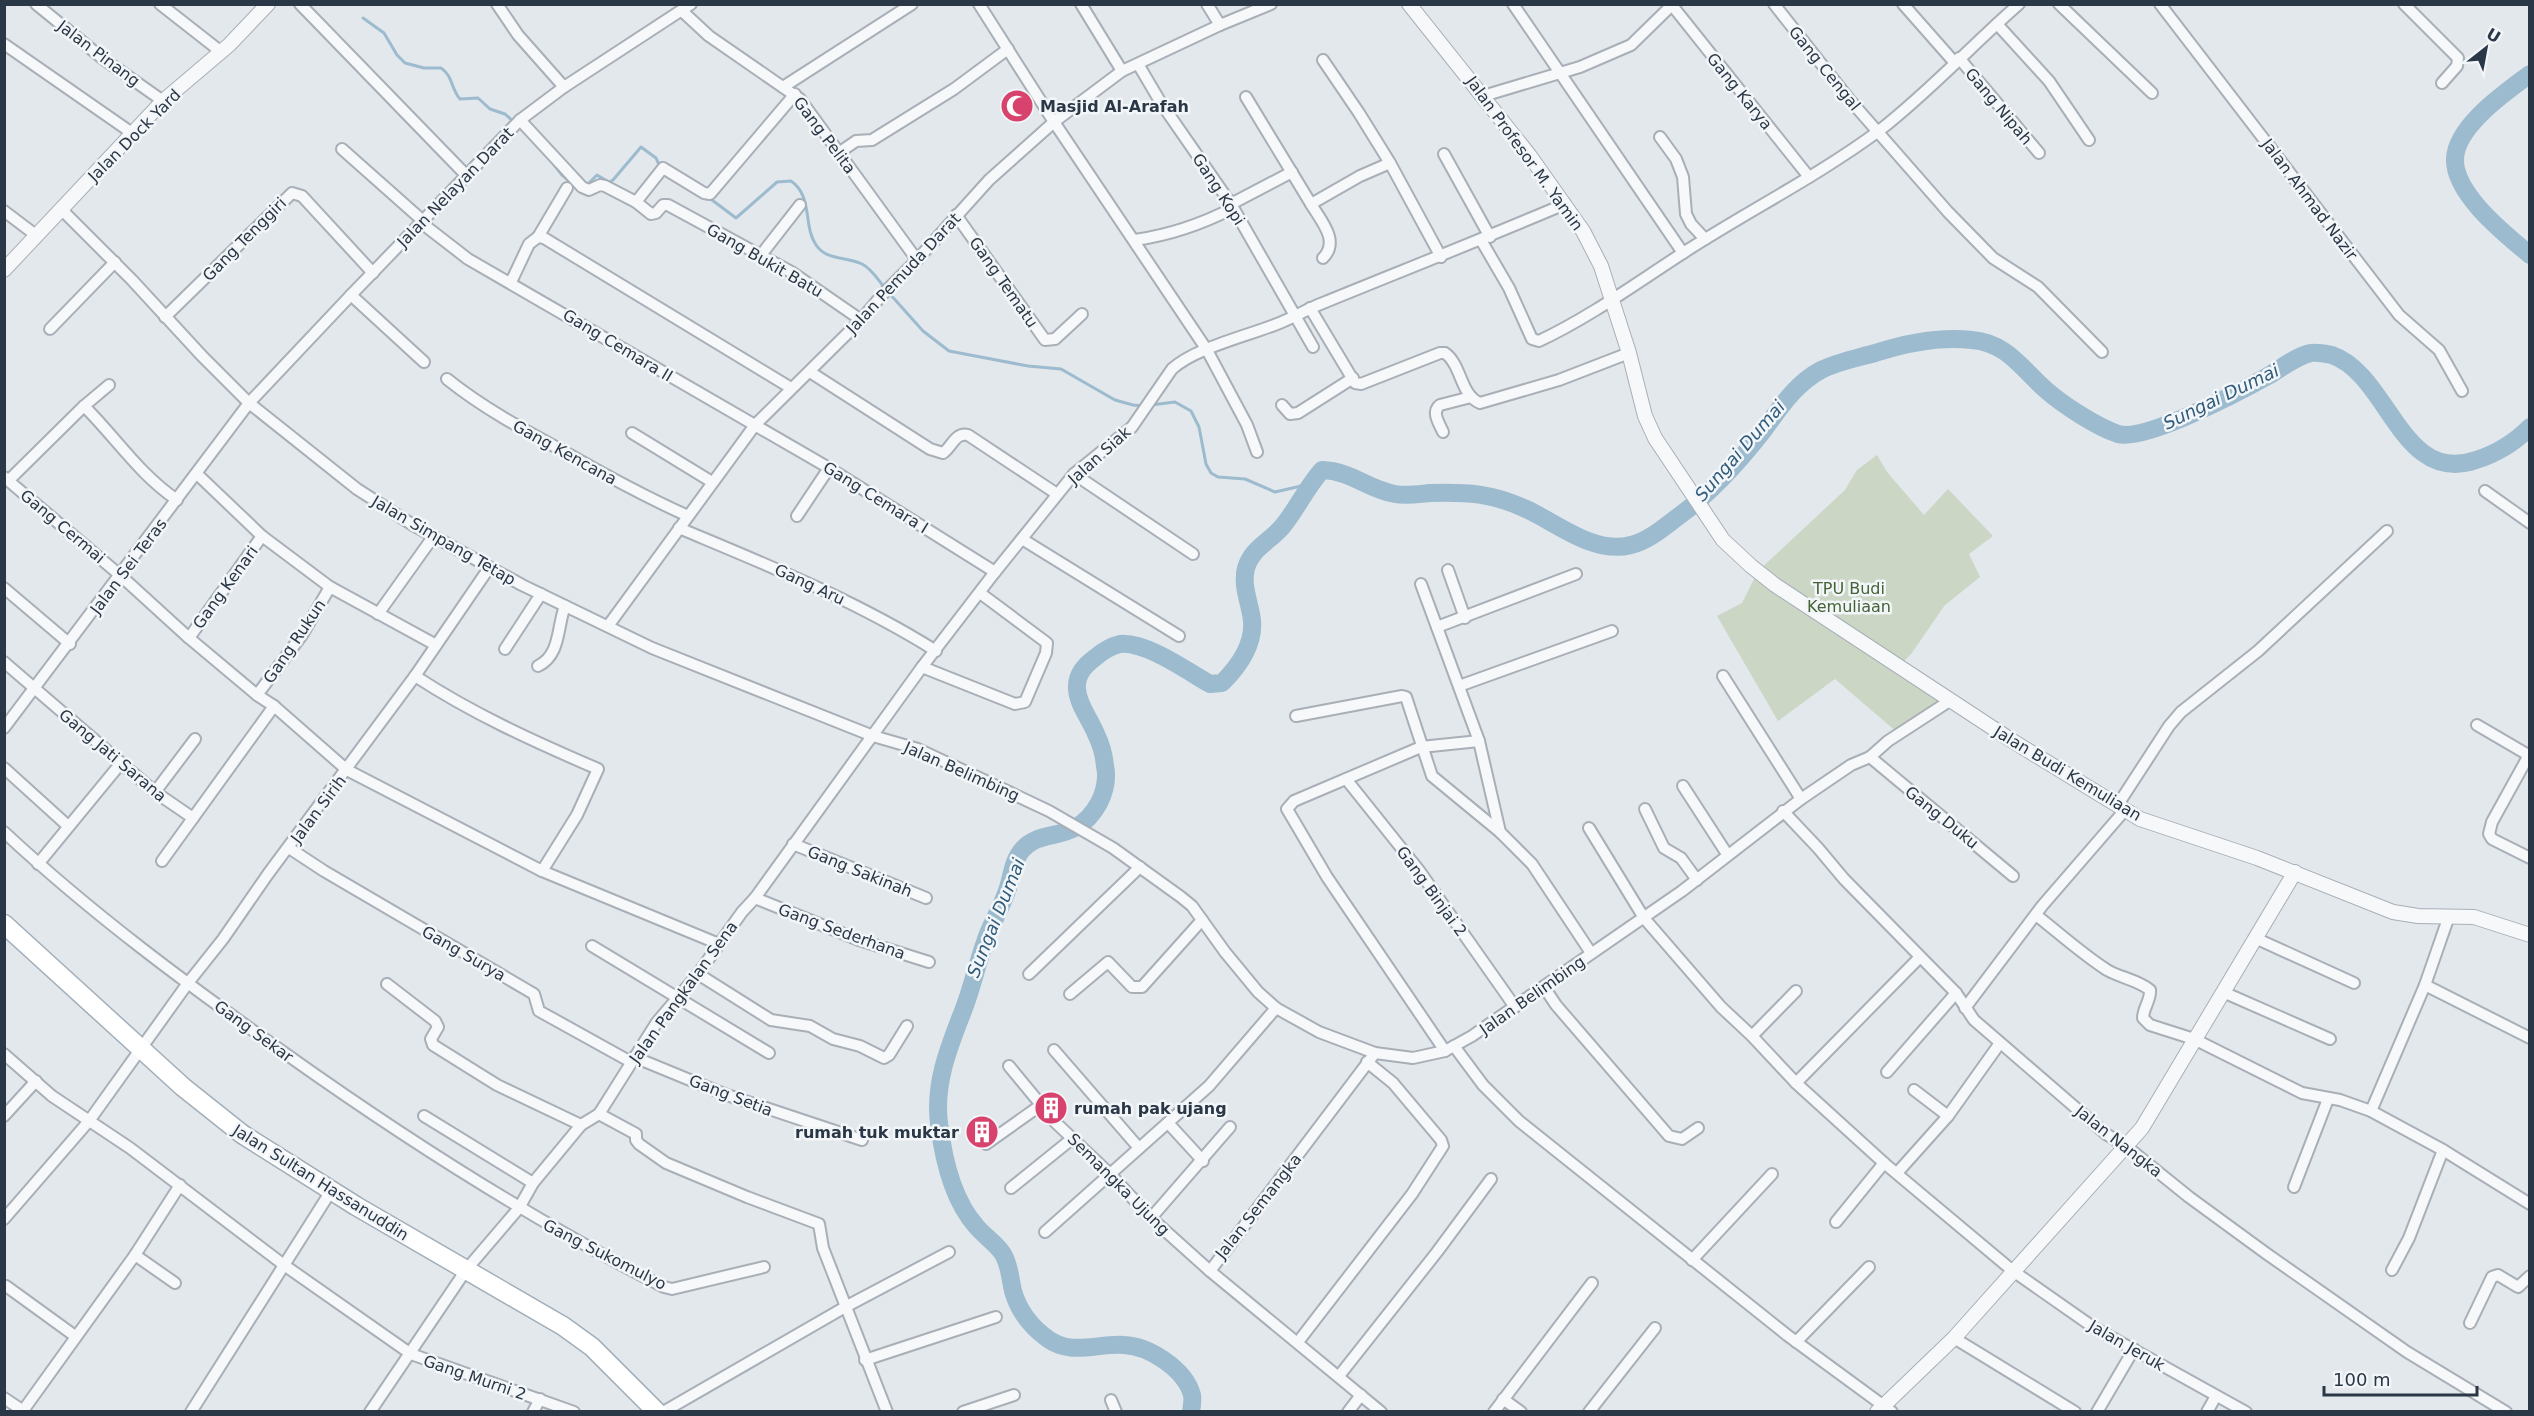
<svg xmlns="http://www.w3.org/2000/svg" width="2534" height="1416" font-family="'DejaVu Sans',sans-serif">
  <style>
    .green { fill: #cbd6c4 }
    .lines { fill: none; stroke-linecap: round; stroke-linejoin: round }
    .stream { stroke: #9dbbce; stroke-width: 3 }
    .river { stroke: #9dbbce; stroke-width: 18 }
    .minor-casing { stroke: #a8afb7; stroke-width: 14 }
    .tertiary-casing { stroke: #a8afb7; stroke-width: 16 }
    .primary-casing { stroke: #a2aeb9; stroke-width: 21 }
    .minor { stroke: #f6f8fa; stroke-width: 10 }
    .tertiary { stroke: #f6f8fa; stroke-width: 14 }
    .primary { stroke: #fff; stroke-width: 18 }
    .labels { text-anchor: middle; stroke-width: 5; stroke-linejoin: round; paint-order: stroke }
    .street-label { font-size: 16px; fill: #2a3746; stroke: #f3f6f9 }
    .poi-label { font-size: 16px; font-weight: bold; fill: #2a3746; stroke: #f3f6f9; text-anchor: start }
    .park-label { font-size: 16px; fill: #446236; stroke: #f3f6f9 }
    .water-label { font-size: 18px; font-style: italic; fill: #315c7c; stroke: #f3f6f9 }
  </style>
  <rect width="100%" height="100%" fill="#e3e8ec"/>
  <path class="green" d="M1877 455 1887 472 1924 515 1948 489 1993 536 1969 554 1980 577 1945 605 1911 654 1899 666 1945 696 1898 733 1835 679 1778 721 1717 616 1742 603 1758 571 1845 490 1857 470Z"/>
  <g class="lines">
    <g class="stream">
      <path d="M363 18 384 33 397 55 405 63 424 68H441C453 76 451 89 460 99L478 98 490 109 505 114 515 123"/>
      <path d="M552 162 562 175 572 183"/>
      <path d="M586 186 597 175 609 182 613 180 641 147 656 158 660 167"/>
      <path d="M708 197 736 218 777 182 791 181C813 196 803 226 816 245 827 261 846 256 862 264 872 269 878 280 885 288"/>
      <path d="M889 293 923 331 949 351 1028 366 1061 369 1115 400 1133 405 1144 406"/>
      <path d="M1151 405 1175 402 1191 411 1199 427 1206 464 1211 473 1218 477 1245 479 1275 492 1310 484"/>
    </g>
    <g class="river">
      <path d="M2530 74C2506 92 2456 126 2455 159 2454 194 2505 234 2530 255"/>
      <path d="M1191 1412C1192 1406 1193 1400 1192 1395 1185 1369 1149 1346 1124 1345 1098 1343 1071 1356 1048 1339 1031 1327 1019 1312 1013 1291 1010 1278 1010 1266 1003 1254 996 1243 984 1236 976 1226 953 1200 943 1157 939 1123 934 1083 949 1047 963 1011 972 988 977 964 985 942 990 926 999 912 1005 896 1012 881 1011 863 1022 850 1042 826 1075 846 1099 803 1105 791 1108 780 1105 766 1104 755 1101 744 1096 734 1090 719 1078 705 1077 689 1076 674 1085 665 1096 657 1103 651 1110 646 1120 644 1145 641 1187 671 1210 684L1222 683C1240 665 1257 641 1251 614 1248 598 1242 584 1246 568 1252 548 1269 542 1282 527 1297 509 1306 488 1322 470 1352 471 1367 489 1395 494 1406 496 1419 494 1430 493 1467 492 1492 493 1526 509 1557 523 1594 555 1631 545 1649 541 1665 526 1679 516 1712 492 1738 463 1763 431 1780 408 1795 384 1821 370 1837 362 1857 358 1875 353 1906 343 1939 336 1972 340 2007 343 2021 368 2046 390 2063 405 2097 427 2118 434 2145 442 2241 391 2268 376 2280 369 2298 355 2311 353 2316 352 2327 354 2332 355 2389 375 2401 486 2476 460 2495 454 2515 442 2530 427"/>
    </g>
    <defs>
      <g id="minor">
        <path d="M36 4 102 58 163 101"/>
        <path d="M160 4 220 51"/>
        <path d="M300 4 465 174"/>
        <path d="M497 4 518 35 564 87"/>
        <path d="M979 4 1054 122 1207 350 1247 425 1257 452"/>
        <path d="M1081 4 1122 71"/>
        <path d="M1207 4 1220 25"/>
        <path d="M1513 4 1683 253"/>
        <path d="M1671 4 1809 177"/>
        <path d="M1774 4 1849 99 1948 212 1993 258 2038 287 2102 352"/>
        <path d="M1903 4 1955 63"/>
        <path d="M2059 4 2152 93"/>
        <path d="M2160 4 2399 315 2439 350 2462 391"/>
        <path d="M2404 4 2458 58 2457 66 2442 83"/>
        <path d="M682 11 709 36 800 99 917 260"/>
        <path d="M1997 24 2049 81 2089 140"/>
        <path d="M4 44 132 133"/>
        <path d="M1959 58 2039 153"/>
        <path d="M1323 60 1359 113 1390 163 1441 257"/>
        <path d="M1138 64 1161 103 1231 204 1313 347"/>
        <path d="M783 87 912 4"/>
        <path d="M1483 96 1580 67 1631 45 1673 4"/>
        <path d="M1246 97 1311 204"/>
        <path d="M520 120 582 187 589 190 600 185 605 186 636 202 651 214 656 213 663 205H668L793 273 861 320"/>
        <path d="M1660 137 1676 159 1683 177 1686 214 1691 224 1705 239"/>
        <path d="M342 149 422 220 428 228 468 259 829 468 995 572"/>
        <path d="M840 152 856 141 872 140 954 89 1008 49"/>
        <path d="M1444 154 1490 237"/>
        <path d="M636 202 663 168 704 193 710 194 795 94"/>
        <path d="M1231 204 1292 172"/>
        <path d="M61 209 132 280 202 356 249 403 357 489 413 525 522 585 652 648 873 736 918 749 1049 811 1113 848 1181 897 1192 906 1225 952 1258 992 1276 1008 1319 1032 1375 1053 1413 1058 1445 1051 1472 1036 1682 891 1801 799 1851 765 1870 757 1888 741 1951 700"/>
        <path d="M4 211 37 236"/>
        <path d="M956 215 1045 340 1055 339 1082 314"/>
        <path d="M538 237 567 188"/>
        <path d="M1135 240C1170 235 1202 224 1233 208"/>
        <path d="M1481 240 1509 288 1532 339 1539 341C1590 317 1635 284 1683 253 1748 211 1818 176 1880 130 1929 92 1972 45 2019 4"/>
        <path d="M761 255 800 205"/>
        <path d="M1323 258C1340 241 1321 221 1311 204L1360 176 1390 163"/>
        <path d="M511 282 529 244 538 237 544 238 791 388"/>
        <path d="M351 295 424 362"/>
        <path d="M1310 308 1355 383 1361 384 1440 353H1445C1462 365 1460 395 1480 403L1559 380 1629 353"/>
        <path d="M165 317 292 193 302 196 373 273"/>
        <path d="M50 329 115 262"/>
        <path d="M810 372 930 449 943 453C952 447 955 432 968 435L1057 494"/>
        <path d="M447 379C483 408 524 430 565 452 605 475 646 497 688 516"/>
        <path d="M1282 405 1290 414 1298 413 1353 378"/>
        <path d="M84 406C117 439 139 474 177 500"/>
        <path d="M1443 432C1439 423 1431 412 1440 405L1471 397"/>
        <path d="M632 433 712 482"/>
        <path d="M197 474 262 536 330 587 436 645"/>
        <path d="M1074 474 1193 554"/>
        <path d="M4 477 121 576 189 638 257 695 274 706 347 770 542 871 719 944"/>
        <path d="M9 480 84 406 109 385"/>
        <path d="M2485 491 2530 523"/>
        <path d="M797 516 829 468"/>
        <path d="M679 528C767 565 855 600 936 651"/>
        <path d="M1022 539 1179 636"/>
        <path d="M1448 570 1465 618"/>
        <path d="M1421 584 1479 741 1500 832"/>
        <path d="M4 588 70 644"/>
        <path d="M378 614 433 537"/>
        <path d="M608 626 755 425 861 320 882 295 917 260 989 180 1054 122 1122 71 1220 25 1271 4"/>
        <path d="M1437 627 1576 574"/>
        <path d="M189 638 262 536"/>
        <path d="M505 649 541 594"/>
        <path d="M4 662 155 792 193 818"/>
        <path d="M538 666C561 655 557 626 565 606"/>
        <path d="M922 667 1015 704 1025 702 1046 653 1047 643 980 593"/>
        <path d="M415 676C473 714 535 742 598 769L577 815 542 871"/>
        <path d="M1723 676 1801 799"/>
        <path d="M1459 686 1612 631"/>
        <path d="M257 695 302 635 330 587"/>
        <path d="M1296 716 1402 696 1406 697 1432 776 1500 832 1532 864 1591 953"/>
        <path d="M2477 725 2530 756"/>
        <path d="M4 728 249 403 351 295 520 120 564 87 691 4"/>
        <path d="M2529 755 2492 822 2489 834 2492 839 2530 858"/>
        <path d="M1870 757 2013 876"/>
        <path d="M4 768 68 826"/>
        <path d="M1346 779 1418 869 1515 1007"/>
        <path d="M1683 786 1727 854"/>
        <path d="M155 792 195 739"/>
        <path d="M2117 806 2169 726 2181 712 2258 651 2387 531"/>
        <path d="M1645 809 1664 848 1681 858 1697 880"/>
        <path d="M1783 811 1818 848 1844 879 1956 993 1974 1020 2106 1134 2127 1147 2189 1197 2267 1254 2407 1352 2506 1412"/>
        <path d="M1589 828 1644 918 1721 1007 1752 1036 1796 1083 1884 1163 2013 1271 2093 1327 2246 1412"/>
        <path d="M4 832C92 914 188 985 286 1054 407 1140 532 1220 664 1287L672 1289 764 1267"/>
        <path d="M793 844 926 898"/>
        <path d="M289 848 324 871 534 994 539 1011 631 1062"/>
        <path d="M162 861 274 706"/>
        <path d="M38 864 121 763"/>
        <path d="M755 898 859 940 929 962"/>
        <path d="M2036 915C2059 933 2082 954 2107 970 2121 978 2138 980 2150 990 2151 1000 2143 1008 2143 1018L2150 1025 2194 1039 2302 1093 2340 1100 2371 1111 2443 1150 2530 1204"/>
        <path d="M2255 938 2354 983"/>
        <path d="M592 946 769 1053"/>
        <path d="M698 974 771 1020 810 1026 833 1039 860 1046 884 1058 889 1055 907 1026"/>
        <path d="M1029 974 1140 867"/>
        <path d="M387 984 435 1021 438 1027 431 1039 433 1045 497 1085 581 1125"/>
        <path d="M2425 985 2530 1038"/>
        <path d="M1544 987 1556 1005 1669 1136 1682 1139 1698 1128"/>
        <path d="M2223 992 2330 1039"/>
        <path d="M1070 994 1108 962 1132 987H1142L1202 920"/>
        <path d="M1965 1008 2042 906 2125 810"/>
        <path d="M1752 1036 1796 991"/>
        <path d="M1454 1046 1483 1085 1519 1121 1787 1335 1892 1412"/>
        <path d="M1054 1050 1139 1148"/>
        <path d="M1445 1051 1327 877 1287 809 1294 801 1421 747 1479 741"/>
        <path d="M1375 1053 1210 1271 1381 1412"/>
        <path d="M4 1054 52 1096 130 1148 284 1265 411 1354 574 1412"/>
        <path d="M634 1057 724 1094 862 1140"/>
        <path d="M1009 1066 1056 1123 1110 1174 1151 1218 1210 1271"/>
        <path d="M1887 1072 1956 993"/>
        <path d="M1796 1083 1919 958"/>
        <path d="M1914 1090 1948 1116"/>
        <path d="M2371 1111 2425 985 2449 916"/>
        <path d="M599 1114 636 1134V1140L639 1144 666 1163 747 1197 819 1224 823 1248 887 1412"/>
        <path d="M4 1116 36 1081"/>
        <path d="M424 1116 533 1183"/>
        <path d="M1169 1124 1203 1161"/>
        <path d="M986 1144 1041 1105"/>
        <path d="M1897 1173 1948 1116 2000 1043"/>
        <path d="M2294 1187 2328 1099"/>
        <path d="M1011 1188 1073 1138"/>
        <path d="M1151 1218 1230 1127"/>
        <path d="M4 1219 89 1121 188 983 223 939 268 874 415 676 489 568"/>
        <path d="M1836 1222 1884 1163"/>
        <path d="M1045 1232 1209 1086 1276 1008"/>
        <path d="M135 1255 175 1283"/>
        <path d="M1692 1260 1772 1174"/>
        <path d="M2392 1270 2409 1238 2443 1150"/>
        <path d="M6 1286 75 1336"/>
        <path d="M2470 1323 2492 1277 2498 1275 2518 1287 2530 1276"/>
        <path d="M1954 1338 2075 1412"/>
        <path d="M1298 1342 1412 1194 1443 1146 1441 1140 1393 1083 1367 1062"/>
        <path d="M1796 1342 1869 1267"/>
        <path d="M865 1360 996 1317"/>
        <path d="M1339 1376 1437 1252 1491 1179"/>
        <path d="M4 1398 22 1410"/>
        <path d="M1503 1399 1521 1412"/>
        <path d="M1111 1400 1116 1412"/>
        <path d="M22 1412 135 1255 180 1185"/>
        <path d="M191 1412 331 1191"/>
        <path d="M370 1412 466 1270 519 1208 533 1183 581 1125 599 1114 657 1022 698 974 742 912 755 898 922 667 995 572 1074 474 1132 427 1172 369C1195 348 1247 336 1277 324 1293 318 1307 309 1323 303 1404 270 1485 238 1565 204"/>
        <path d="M533 1412 540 1399"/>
        <path d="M663 1412 847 1306 949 1252"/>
        <path d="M963 1412 1014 1395"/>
        <path d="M1348 1412 1361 1395"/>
        <path d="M1494 1412 1592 1283"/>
        <path d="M1589 1412 1655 1328"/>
        <path d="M2097 1412 2134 1349"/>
        <path d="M2207 1412 2216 1396"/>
      </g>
      <g id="tertiary">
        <path d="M1409 4 1530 156 1583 231 1601 266 1629 353 1645 416 1655 438 1723 540 1751 566 1775 585 2011 740 2140 819 2257 858 2393 912 2418 916 2474 917 2530 935"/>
        <path d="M4 270 163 101 229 45 268 4"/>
        <path d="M1877 1412 1954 1338 2142 1128 2295 872"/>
      </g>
      <path id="primary" d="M4 924 183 1087 242 1134 356 1206 563 1326 592 1347 657 1412"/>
    </defs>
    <use href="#minor" class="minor-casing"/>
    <use href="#tertiary" class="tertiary-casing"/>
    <use href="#primary" class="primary-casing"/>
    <use href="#minor" class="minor"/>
    <use href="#tertiary" class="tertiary"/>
    <use href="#primary" class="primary"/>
  </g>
  <defs>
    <symbol id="mosque-disc" viewBox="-11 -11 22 22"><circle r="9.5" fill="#d7436c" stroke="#f3f6f9"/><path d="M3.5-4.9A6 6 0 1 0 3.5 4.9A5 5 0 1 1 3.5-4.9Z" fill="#fff"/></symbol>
    <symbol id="building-disc" viewBox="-11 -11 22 22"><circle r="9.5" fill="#d7436c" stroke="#f3f6f9"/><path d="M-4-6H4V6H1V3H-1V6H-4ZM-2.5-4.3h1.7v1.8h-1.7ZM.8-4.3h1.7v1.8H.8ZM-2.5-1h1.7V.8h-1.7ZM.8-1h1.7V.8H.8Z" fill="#fff"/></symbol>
  </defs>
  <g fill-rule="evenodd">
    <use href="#mosque-disc" x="998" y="87" width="38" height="38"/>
    <use href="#building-disc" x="1032" y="1089" width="38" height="38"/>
    <use href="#building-disc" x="963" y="1113" width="38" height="38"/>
  </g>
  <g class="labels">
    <g class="street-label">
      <text transform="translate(99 53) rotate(37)" y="6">Jalan Pinang</text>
      <text transform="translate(1825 68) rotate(51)" y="6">Gang Cengal</text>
      <text transform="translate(1740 91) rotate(51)" y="6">Gang Karya</text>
      <text transform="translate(1999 106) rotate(50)" y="6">Gang Nipah</text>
      <text transform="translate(134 135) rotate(-45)" y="6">Jalan Dock Yard</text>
      <text transform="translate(825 135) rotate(53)" y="6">Gang Pelita</text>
      <text transform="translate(1525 153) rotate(54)" y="6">Jalan Profesor M. Yamin</text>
      <text transform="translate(455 187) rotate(-46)" y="6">Jalan Nelayan Darat</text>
      <text transform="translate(1219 189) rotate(57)" y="6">Gang Kopi</text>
      <text transform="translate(2310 199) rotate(53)" y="6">Jalan Ahmad Nazir</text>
      <text transform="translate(244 239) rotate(-45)" y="6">Gang Tenggiri</text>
      <text transform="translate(765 260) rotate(30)" y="6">Gang Bukit Batu</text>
      <text transform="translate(903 273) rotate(-47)" y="6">Jalan Pemuda Darat</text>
      <text transform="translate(1004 282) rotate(55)" y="6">Gang Tematu</text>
      <text transform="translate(618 345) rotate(31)" y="6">Gang Cemara II</text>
      <text transform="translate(565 452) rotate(29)" y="6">Gang Kencana</text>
      <text transform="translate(1099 455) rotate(-42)" y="6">Jalan Siak</text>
      <text transform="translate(876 497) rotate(32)" y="6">Gang Cemara I</text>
      <text transform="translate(63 526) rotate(40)" y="6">Gang Cermai</text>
      <text transform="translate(444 540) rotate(30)" y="6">Jalan Simpang Tetap</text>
      <text transform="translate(128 566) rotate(-53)" y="6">Jalan Sei Teras</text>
      <text transform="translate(810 584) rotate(25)" y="6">Gang Aru</text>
      <text transform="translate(225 587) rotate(-54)" y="6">Gang Kenari</text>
      <text transform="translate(294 641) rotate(-56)" y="6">Gang Rukun</text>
      <text transform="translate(113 755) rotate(40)" y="6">Gang Jati Sarana</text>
      <text transform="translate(962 771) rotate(24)" y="6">Jalan Belimbing</text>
      <text transform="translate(2068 773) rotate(31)" y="6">Jalan Budi Kemuliaan</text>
      <text transform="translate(318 809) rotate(-53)" y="6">Jalan Sirih</text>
      <text transform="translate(1942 817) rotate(39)" y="6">Gang Duku</text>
      <text transform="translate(860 871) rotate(22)" y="6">Gang Sakinah</text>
      <text transform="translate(1432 891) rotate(54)" y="6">Gang Binjai 2</text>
      <text transform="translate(842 931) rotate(20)" y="6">Gang Sederhana</text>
      <text transform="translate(464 953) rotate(30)" y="6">Gang Surya</text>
      <text transform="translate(683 992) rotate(-54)" y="6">Jalan Pangkalan Sena</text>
      <text transform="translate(1532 995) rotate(-35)" y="6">Jalan Belimbing</text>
      <text transform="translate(254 1031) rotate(36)" y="6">Gang Sekar</text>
      <text transform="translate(731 1095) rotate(21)" y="6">Gang Setia</text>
      <text transform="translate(2119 1141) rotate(38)" y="6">Jalan Nangka</text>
      <text transform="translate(321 1182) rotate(32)" y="6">Jalan Sultan Hassanuddin</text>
      <text transform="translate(1119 1184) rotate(45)" y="6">Semangka Ujung</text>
      <text transform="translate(1258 1206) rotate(-52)" y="6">Jalan Semangka</text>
      <text transform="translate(605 1254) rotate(27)" y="6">Gang Sukomulyo</text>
      <text transform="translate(2127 1345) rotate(30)" y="6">Jalan Jeruk</text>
      <text transform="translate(475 1377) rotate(19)" y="6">Gang Murni 2</text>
    </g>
    <g class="poi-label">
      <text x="1040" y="112">Masjid Al-Arafah</text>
      <text x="1074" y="1114">rumah pak ujang</text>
      <text x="959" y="1138" text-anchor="end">rumah tuk muktar</text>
    </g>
    <g class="park-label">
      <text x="1849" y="594">TPU Budi<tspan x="1849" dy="18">Kemuliaan</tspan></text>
    </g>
    <g class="water-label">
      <text transform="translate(2221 397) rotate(-26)" y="6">Sungai Dumai</text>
      <text transform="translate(1740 451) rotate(-49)" y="6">Sungai Dumai</text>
      <text transform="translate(996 918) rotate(-68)" y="6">Sungai Dumai</text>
    </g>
  </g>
  <rect width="2534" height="1416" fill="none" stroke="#2a3746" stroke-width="12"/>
  <g transform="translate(2486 48) rotate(31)" stroke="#f3f6f9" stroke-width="4.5" paint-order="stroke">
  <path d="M0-4.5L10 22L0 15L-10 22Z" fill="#2a3746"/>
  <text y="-9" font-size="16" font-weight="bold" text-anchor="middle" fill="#2a3746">U</text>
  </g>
  <path d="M2324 1386v9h153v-9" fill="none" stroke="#2a3746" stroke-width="3"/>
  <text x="2333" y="1386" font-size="18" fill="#2a3746" stroke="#f3f6f9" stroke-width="4.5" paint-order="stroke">100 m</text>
</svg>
